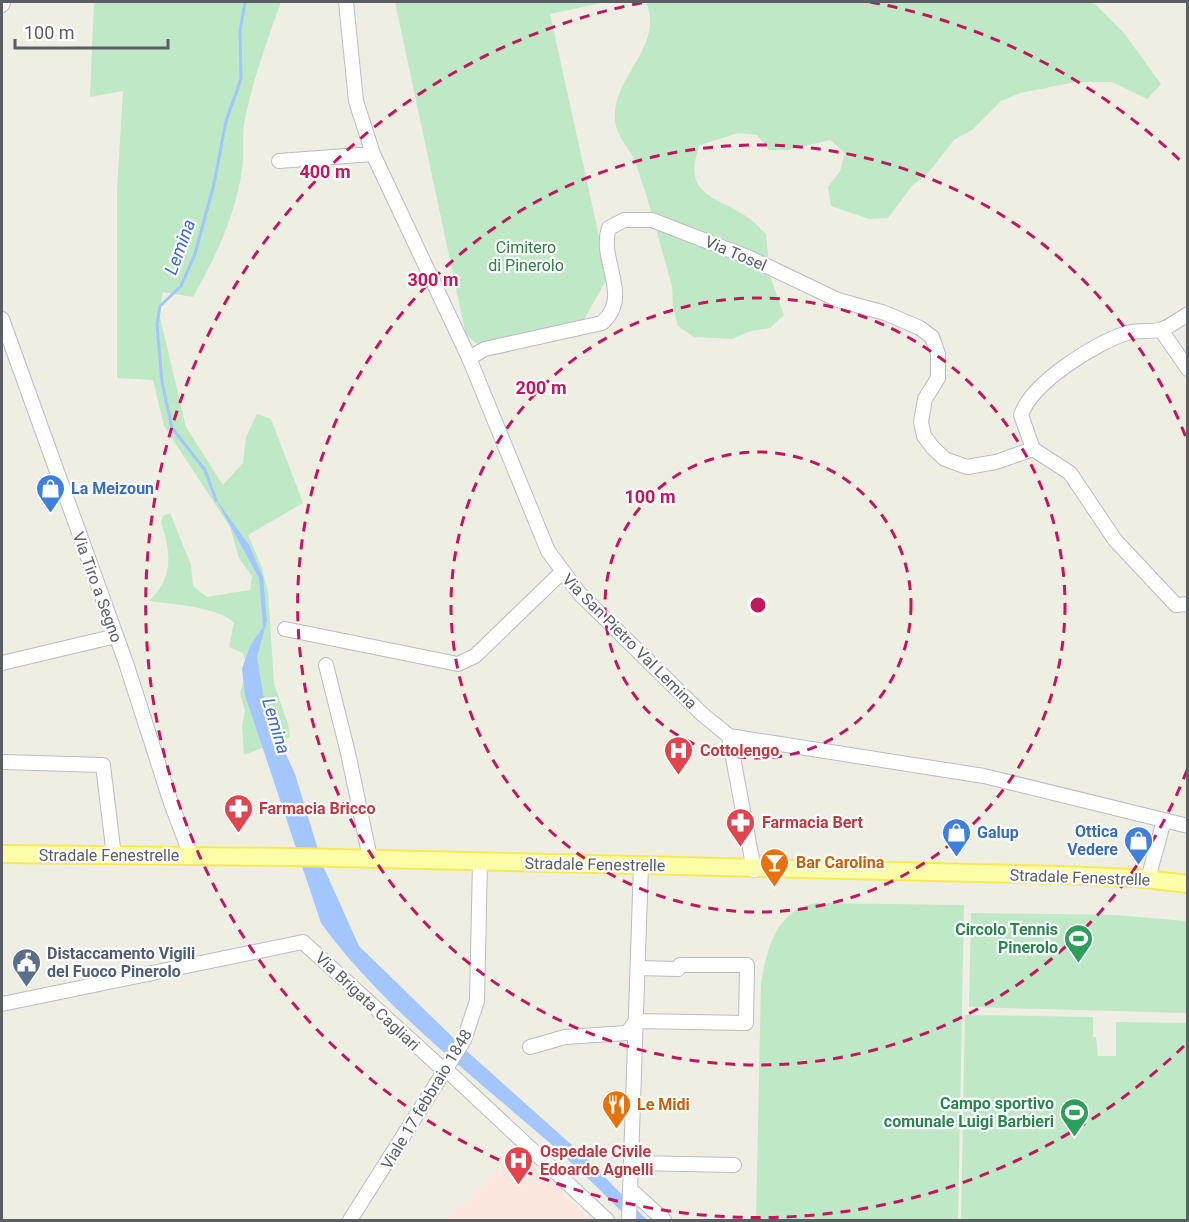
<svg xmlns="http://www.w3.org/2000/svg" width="1189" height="1222" font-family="Roboto,sans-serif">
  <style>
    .medical { fill: #fce7de }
    .green { fill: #bee8c6 }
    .water { fill: #a3c6ff }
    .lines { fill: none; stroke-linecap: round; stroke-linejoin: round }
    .stream { stroke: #a3c6ff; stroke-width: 3 }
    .minor-casing { stroke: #bbbcc3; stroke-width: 16 }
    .major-casing { stroke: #f8e953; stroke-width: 20 }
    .minor { stroke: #fff; stroke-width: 14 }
    .major { stroke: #fdffa8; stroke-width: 16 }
    .ring { fill: none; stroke: #c2185b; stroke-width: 3; stroke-dasharray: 10 8 }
    .labels { text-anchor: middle; stroke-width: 4.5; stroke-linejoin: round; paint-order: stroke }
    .park-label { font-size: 16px; fill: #2f8142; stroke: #fff }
    .street-label { font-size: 16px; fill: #5b5e65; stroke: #fff }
    .shop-label { font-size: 16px; font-weight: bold; fill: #366cbe; stroke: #fff; text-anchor: start }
    .health-label { font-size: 16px; font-weight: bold; fill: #be3a42; stroke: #fff; text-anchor: start }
    .food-label { font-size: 16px; font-weight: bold; fill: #c56008; stroke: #fff; text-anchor: start }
    .leisure-label { font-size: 16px; font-weight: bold; fill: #27864d; stroke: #fff; text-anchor: end }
    .service-label { font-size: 16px; font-weight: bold; fill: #4e5e75; stroke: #fff; text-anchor: start }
    .water-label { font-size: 18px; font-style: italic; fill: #3f68c9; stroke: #fff }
    .centre { fill: #c2185b; stroke: #fff; stroke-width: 3 }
    .ring-label { font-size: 18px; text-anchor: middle; font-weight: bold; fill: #c2185b; stroke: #fff; stroke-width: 4.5; stroke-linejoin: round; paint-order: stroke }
  </style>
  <rect width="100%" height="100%" fill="#efeee3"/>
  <path class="medical" d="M521 1149 589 1220H446Z"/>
  <g class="green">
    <path d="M94 2H281C267 41 253 79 245 119 241 136 245 153 242 170 235 217 216 256 193 297L163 292 159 313 186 427 223 485 243 463 246 437 257 414 271 419 303 503 248 535 261 565 268 592 274 684 288 724 290 737 244 755 242 726 245 711 240 693 247 669 243 653 229 647 234 623C220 607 171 604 149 601 174 577 171 553 161 522L163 516 170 513 191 565 193 586 207 597 250 590 252 576 239 558 230 527 164 426 153 380 117 378V190L123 91 90 97Z"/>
    <path d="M395 2H606L550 14 608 277 582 323 477 344 466 335Z"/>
    <path d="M646 2H1089L1095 4 1124 33 1161 84 1147 99 1112 82H1076L1020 93 1001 101 972 130 954 140 929 172 912 186 888 218 869 219 831 206 828 187 840 171 845 153 830 140 788 150H769L757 135 738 133 700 145C680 196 717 196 749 218 755 222 760 229 766 234L770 276 784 315 770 328 751 331 732 339 694 337 678 326 673 306 672 286C660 245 650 202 635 162 631 150 619 139 616 126 606 80 666 49 646 2Z"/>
    <path d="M817 903 964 905 958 1220H756L761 984C766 950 777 908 817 903Z"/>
    <path d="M971 913 1116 915 1187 921V1013L969 1007Z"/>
    <path d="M965 1015 1093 1017V1037H1096L1098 1056H1116V1022L1187 1023V1220H961Z"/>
  </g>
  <path class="water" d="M215 498 249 545 263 577 267 621 257 657 266 711 295 774 323 866 359 946 470 1054 583 1155 647 1220H630C600 1190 570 1160 537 1132 462 1067 380 1004 321 923L245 695 242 669 250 646 263 627 259 578Z"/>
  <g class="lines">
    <path class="stream" d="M216 500 205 470 172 428 162 382 157 325 160 306 181 286 195 254 214 184 226 121 241 79 240 31 245 2"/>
    <defs>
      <g id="minor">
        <path d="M346 2 356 101 373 154 469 358 548 551 579 593 702 714 729 736 984 776 1188 826"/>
        <path d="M2 5 3 2"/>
        <path d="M279 161 373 154"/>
        <path d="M2 319 126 663 171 803 191 856"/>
        <path d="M1161 330 1188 369"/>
        <path d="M469 358 485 349 602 323C633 296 598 260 609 228L624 220H652L750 258 838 300 885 313 920 328 932 337 938 354V378L925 399 921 422 924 436 933 448 945 459 967 467 996 462 1033 449 1021 415C1032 382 1096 343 1127 333 1138 330 1148 332 1159 330 1169 328 1179 319 1188 314"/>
        <path d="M1033 449 1070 473 1115 540 1176 605 1188 604"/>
        <path d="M285 629 458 664 475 656 562 572"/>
        <path d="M2 663 116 636"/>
        <path d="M326 665 348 753 370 858"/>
        <path d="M729 736 754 870"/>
        <path d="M2 762 103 765 114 856"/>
        <path d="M1148 879 1164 820"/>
        <path d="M2 1004 303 942 437 1064 453 1076 607 1220"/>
        <path d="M530 1047 565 1037 627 1033 636 1021 746 1023 747 965H680L678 969 638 968"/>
        <path d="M633 1163 734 1165"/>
        <path d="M631 1190 664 1220"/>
        <path d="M350 1220 464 1040 477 1001 480 862"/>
        <path d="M629 1220 641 865"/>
      </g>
      <path id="major" d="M2 854 292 857 1061 875 1136 878 1188 884"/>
    </defs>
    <use href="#minor" class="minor-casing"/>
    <use href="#major" class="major-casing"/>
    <use href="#minor" class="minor"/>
    <use href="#major" class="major"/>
  </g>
  <g class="ring">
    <circle cx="758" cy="605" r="153"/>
    <circle cx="758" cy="605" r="307"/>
    <path d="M1187 770A460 460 0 1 1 1187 440"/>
    <path d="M1184 1046A613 613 0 1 1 646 2M870 2A613 613 0 0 1 1184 164"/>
  </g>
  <defs>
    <symbol id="shop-pin" viewBox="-11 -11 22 30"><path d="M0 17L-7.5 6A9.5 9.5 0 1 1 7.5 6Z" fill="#3f7fe0" stroke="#fff"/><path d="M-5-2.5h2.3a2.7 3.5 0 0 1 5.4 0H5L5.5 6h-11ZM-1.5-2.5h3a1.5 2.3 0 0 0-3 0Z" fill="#fff"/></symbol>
    <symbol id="hospital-pin" viewBox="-11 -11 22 30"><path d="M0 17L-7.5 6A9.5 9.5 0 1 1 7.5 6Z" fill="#e0444e" stroke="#fff"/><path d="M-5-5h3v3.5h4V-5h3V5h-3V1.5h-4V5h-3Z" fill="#fff"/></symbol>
    <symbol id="pharmacy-pin" viewBox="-11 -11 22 30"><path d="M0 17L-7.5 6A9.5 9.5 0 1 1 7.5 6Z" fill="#e0444e" stroke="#fff"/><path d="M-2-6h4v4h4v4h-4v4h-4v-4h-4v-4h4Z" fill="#fff"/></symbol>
    <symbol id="bar-pin" viewBox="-11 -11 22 30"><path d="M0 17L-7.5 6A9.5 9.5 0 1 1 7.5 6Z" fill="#e8710a" stroke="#fff"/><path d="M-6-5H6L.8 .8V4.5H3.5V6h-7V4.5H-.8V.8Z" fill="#fff"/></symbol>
    <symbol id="stadium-pin" viewBox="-11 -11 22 30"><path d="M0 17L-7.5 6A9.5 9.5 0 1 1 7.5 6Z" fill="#2e9e5b" stroke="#fff"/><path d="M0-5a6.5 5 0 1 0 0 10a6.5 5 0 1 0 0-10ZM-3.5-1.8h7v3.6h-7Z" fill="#fff"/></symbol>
    <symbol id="civic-pin" viewBox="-11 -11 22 30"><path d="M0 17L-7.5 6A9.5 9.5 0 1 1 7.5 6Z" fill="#5c6f8a" stroke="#fff"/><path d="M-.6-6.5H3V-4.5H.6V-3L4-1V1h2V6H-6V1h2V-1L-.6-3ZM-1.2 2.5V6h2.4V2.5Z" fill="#fff"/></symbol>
    <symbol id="restaurant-pin" viewBox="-11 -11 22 30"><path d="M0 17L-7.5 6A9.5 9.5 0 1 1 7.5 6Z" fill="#e8710a" stroke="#fff"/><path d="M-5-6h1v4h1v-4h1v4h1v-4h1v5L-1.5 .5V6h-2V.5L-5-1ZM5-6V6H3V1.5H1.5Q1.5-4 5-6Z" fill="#fff"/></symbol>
  </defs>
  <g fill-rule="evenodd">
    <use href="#shop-pin" x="34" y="472" width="33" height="45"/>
    <use href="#hospital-pin" x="662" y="734" width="33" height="45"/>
    <use href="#pharmacy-pin" x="222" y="792" width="33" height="45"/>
    <use href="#pharmacy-pin" x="724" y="806" width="33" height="45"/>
    <use href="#shop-pin" x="940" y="816" width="33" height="45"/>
    <use href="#shop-pin" x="1122" y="824" width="33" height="45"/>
    <use href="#bar-pin" x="758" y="846" width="33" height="45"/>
    <use href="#stadium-pin" x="1062" y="922" width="33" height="45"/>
    <use href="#civic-pin" x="10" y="946" width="33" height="45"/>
    <use href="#restaurant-pin" x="600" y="1088" width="33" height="45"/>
    <use href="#stadium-pin" x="1058" y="1096" width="33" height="45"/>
    <use href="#hospital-pin" x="502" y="1144" width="33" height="45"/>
  </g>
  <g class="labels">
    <g class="park-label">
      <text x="526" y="253">Cimitero<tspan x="526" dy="18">di Pinerolo</tspan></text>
    </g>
    <g class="street-label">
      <text transform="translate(736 253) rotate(23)" y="6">Via Tosel</text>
      <text transform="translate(98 587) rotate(70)" y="6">Via Tiro a Segno</text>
      <text transform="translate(630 641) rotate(45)" y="6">Via San Pietro Val Lemina</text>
      <text x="109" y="861">Stradale Fenestrelle</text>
      <text transform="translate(595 864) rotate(1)" y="6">Stradale Fenestrelle</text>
      <text transform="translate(1080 877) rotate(2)" y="6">Stradale Fenestrelle</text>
      <text transform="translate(368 1001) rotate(43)" y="6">Via Brigata Cagliari</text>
      <text transform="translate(426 1099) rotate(-59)" y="6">Viale 17 febbraio 1848</text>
    </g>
    <g class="shop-label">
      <text x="71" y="494">La Meizoun</text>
      <text x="1118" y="837" text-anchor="end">Ottica<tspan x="1118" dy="18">Vedere</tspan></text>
      <text x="977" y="838">Galup</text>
    </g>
    <g class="health-label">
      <text x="700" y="756">Cottolengo</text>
      <text x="259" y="814">Farmacia Bricco</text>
      <text x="762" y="828">Farmacia Bert</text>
      <text x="540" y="1157">Ospedale Civile<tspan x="540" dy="18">Edoardo Agnelli</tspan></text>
    </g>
    <g class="food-label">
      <text x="796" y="868">Bar Carolina</text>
      <text x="637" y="1110">Le Midi</text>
    </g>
    <g class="leisure-label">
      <text x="1058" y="935">Circolo Tennis<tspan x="1058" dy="18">Pinerolo</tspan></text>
      <text x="1054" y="1109">Campo sportivo<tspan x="1054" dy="18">comunale Luigi Barbieri</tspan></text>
    </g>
    <g class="service-label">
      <text x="47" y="959">Distaccamento Vigili<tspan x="47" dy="18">del Fuoco Pinerolo</tspan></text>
    </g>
    <g class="water-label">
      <text transform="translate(180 247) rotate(-70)" y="6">Lemina</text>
      <text transform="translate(276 726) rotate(73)" y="6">Lemina</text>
    </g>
  </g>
  <circle cx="758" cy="605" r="9" class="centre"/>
  <g class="ring-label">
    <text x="325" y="178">400 m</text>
    <text x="433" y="286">300 m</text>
    <text x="541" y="394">200 m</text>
    <text x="650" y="503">100 m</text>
  </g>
  <rect width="1189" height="1222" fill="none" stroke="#5b5e65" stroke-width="6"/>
  <path d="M15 39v9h153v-9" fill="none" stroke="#5b5e65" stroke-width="3"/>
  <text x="24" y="39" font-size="18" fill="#5b5e65" stroke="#ffffff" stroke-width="4.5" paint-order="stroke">100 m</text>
</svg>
